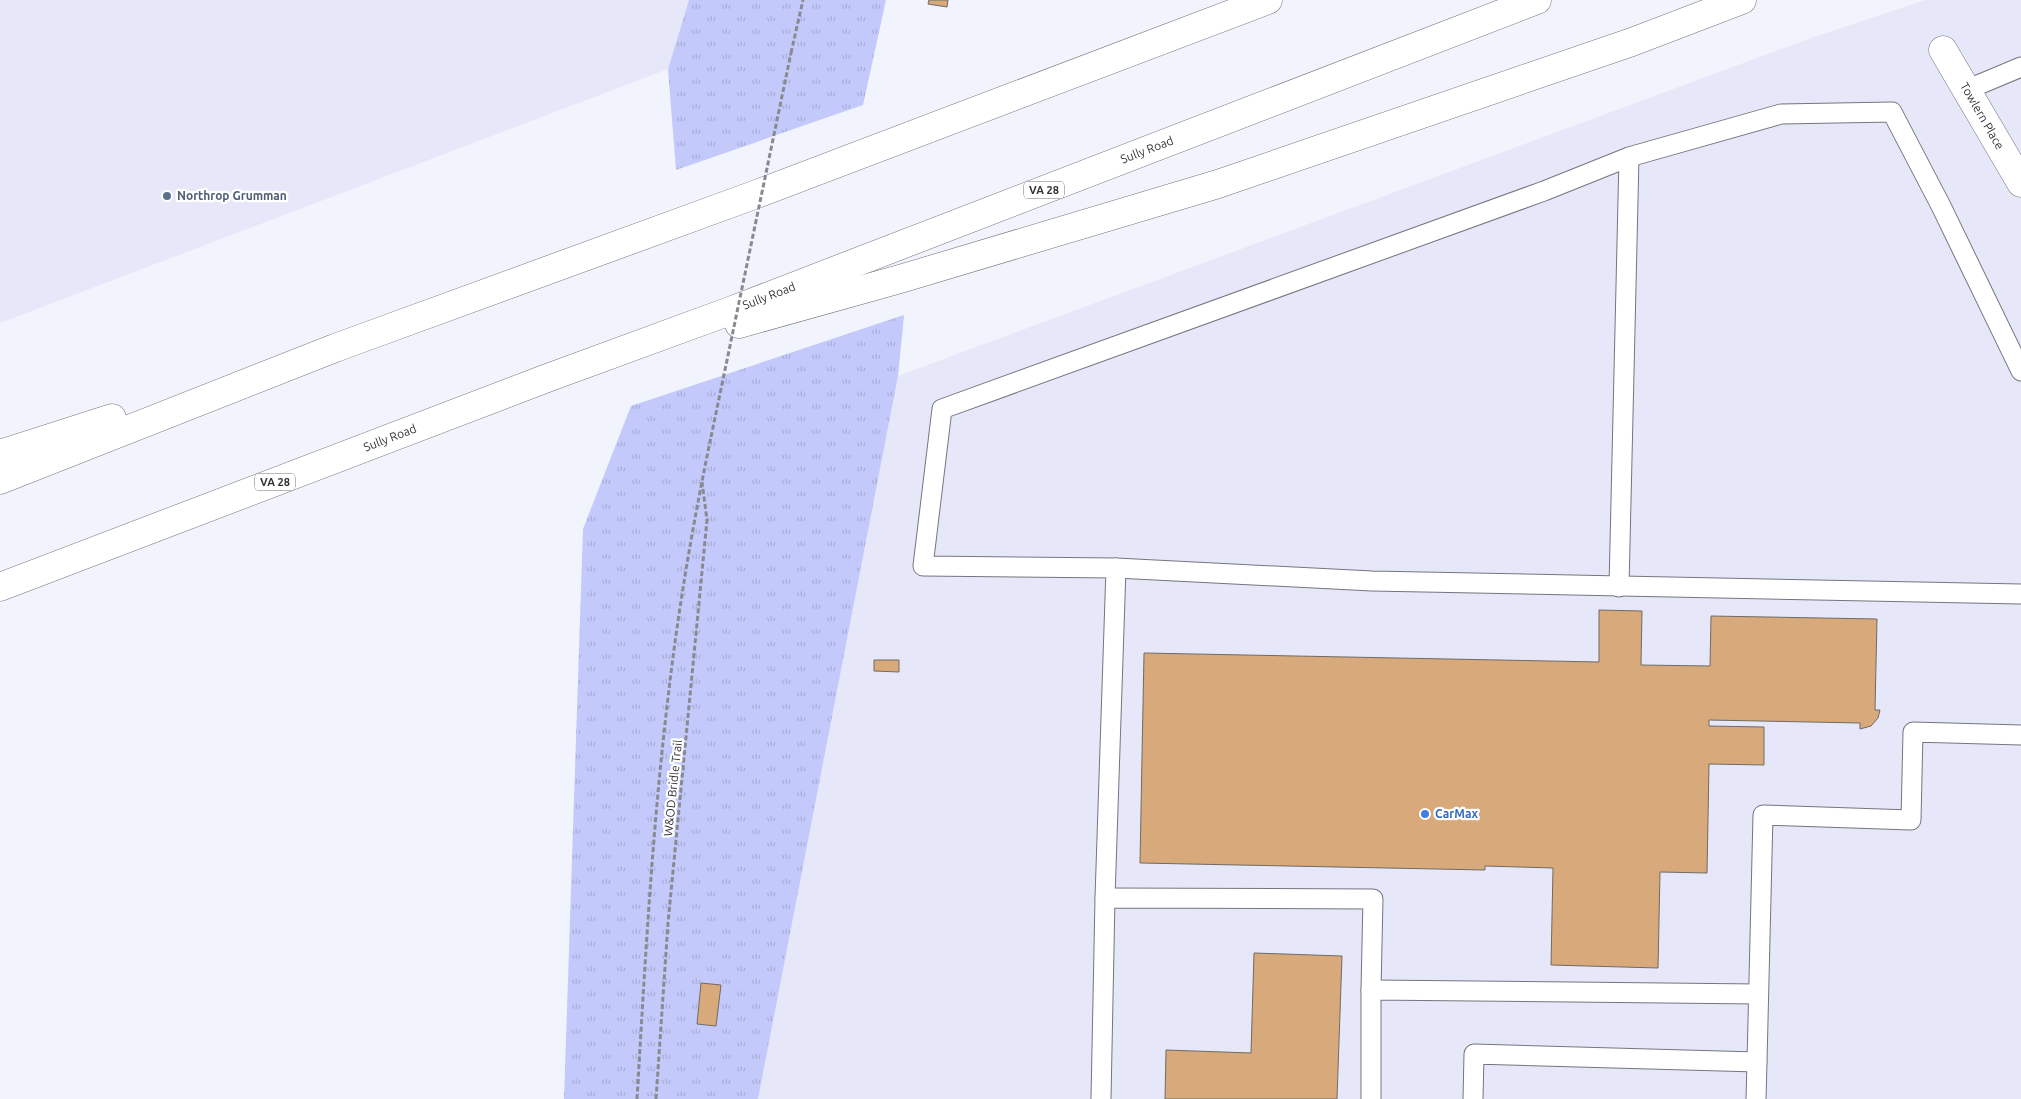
<svg xmlns="http://www.w3.org/2000/svg" width="2021" height="1099" font-family="Ubuntu,sans-serif">
  <style>
    .built { fill: #e6e8fa }
    .grass { fill: url(#grass-tufts) }
    .building { fill: #d7a97b; stroke: #716a63 }
    .lines { fill: none; stroke-linecap: round; stroke-linejoin: round }
    .lane-casing { stroke: #74757e; stroke-width: 21 }
    .street-casing { stroke: #74757e; stroke-width: 29 }
    .highway-casing { stroke: #74757e; stroke-width: 29 }
    .path { stroke: #888a90; stroke-width: 3; stroke-dasharray: 5 2.5; stroke-linecap: butt }
    .lane { stroke: #fff; stroke-width: 19 }
    .street { stroke: #fff; stroke-width: 28 }
    .highway { stroke: #fff; stroke-width: 28 }
    .path-bridge { stroke: #888a90; stroke-width: 3; stroke-dasharray: 5 2.5; stroke-linecap: butt }
    .service-dot { fill: #5c6f8a; stroke: #fff; stroke-width: 2 }
    .shop-dot { fill: #3f7fe0; stroke: #fff; stroke-width: 2 }
    .labels { text-anchor: middle; stroke-width: 4.5; stroke-linejoin: round; paint-order: stroke }
    .shield { fill: #fff; stroke: #6f7072; stroke-width: 1 }
    .shield-label { font-size: 11px; font-weight: bold; fill: #313236 }
    .street-label { font-size: 12px; fill: #313236; stroke: #fff }
    .service-label { font-size: 12px; font-weight: bold; fill: #4e5e75; stroke: #fff; text-anchor: start }
    .shop-label { font-size: 12px; font-weight: bold; fill: #366cbe; stroke: #fff; text-anchor: start }
  </style>
  <defs>
    <pattern id="grass-tufts" width="24" height="20" patternUnits="userSpaceOnUse" patternTransform="scale(1.25)"><rect width="24" height="20" fill="#c3cafb"/><path d="M3 7l-1-3M5 7V3M7 7l1-3M15 17l-1-3M17 17v-4M19 17l1-3" fill="none" stroke="#a8aed8"/></pattern>
  </defs>
  <rect width="100%" height="100%" fill="#f1f3fd"/>
  <g class="built">
    <path d="M0 0H689L668 69 0 323Z"/>
    <path d="M1925 0H2021V1099H758L898 376 1814 37Z"/>
  </g>
  <g class="grass">
    <path d="M689 0H886L863 105 676 170 668 69Z"/>
    <path d="M904 315 898 376 758 1099H564L583 529 631 406Z"/>
  </g>
  <g class="building">
    <path d="M929 0H948L947 7 928 4Z"/>
    <path d="M1599 610 1642 611 1641 665 1710 666 1711 616 1877 619 1875 710H1880L1878 718 1871 726 1860 729V723L1709 720V726L1764 727V765L1709 764 1707 873 1660 872 1658 968 1551 965 1553 868 1485 866V870L1140 863 1144 653 1599 662Z"/>
    <path d="M874 660H899V672L874 671Z"/>
    <path d="M1254 953 1342 956 1337 1099H1165L1166 1050 1251 1053Z"/>
    <path d="M701 983 721 985 716 1026 697 1024Z"/>
  </g>
  <g class="lines">
    <defs>
      <g id="lane">
        <path d="M1966 90 2021 67"/>
        <path d="M1116 568 1372 581 2021 594"/>
        <path d="M1619 587 1629 157"/>
        <path d="M1105 898 1116 568 923 566 942 409 1544 191 1629 157 1781 114 1892 112 1941 206 2021 371"/>
        <path d="M1101 1099 1105 898 1373 899 1371 990"/>
        <path d="M1371 1099V990L1758 994"/>
        <path d="M1473 1099 1474 1054 1757 1062 1763 815 1911 820 1913 732 2021 735"/>
        <path d="M1756 1099 1757 1062"/>
      </g>
      <path id="street" d="M1943 50 2021 183"/>
      <g id="highway">
        <path d="M739 324 900 279 1218 184 1632 42 1742 0"/>
        <path d="M0 454 112 418"/>
        <path d="M0 480 335 348 754 195 1268 0"/>
        <path d="M0 587 550 377 730 311 1537 0"/>
      </g>
    </defs>
    <use href="#lane" class="lane-casing"/>
    <use href="#street" class="street-casing"/>
    <use href="#highway" class="highway-casing"/>
    <g class="path">
      <path d="M791 53 803 0"/>
      <path d="M637 1099C645 965 652 831 668 698 678 610 693 523 711 437"/>
      <path d="M656 1099 668 923 707 520 702 482"/>
    </g>
    <use href="#lane" class="lane"/>
    <use href="#street" class="street"/>
    <use href="#highway" class="highway"/>
    <path class="path-bridge" d="M711 437 791 53"/>
  </g>
  <circle class="service-dot" cx="167" cy="196" r="5"/>
  <circle class="shop-dot" cx="1425" cy="814" r="5"/>
  <g class="labels">
    <g class="shield">
      <rect x="1024" y="181.5" width="40" height="17" rx="4"/>
      <rect x="255" y="473.5" width="40" height="17" rx="4"/>
    </g>
    <g class="shield-label">
      <text x="1044" y="194">VA 28</text>
      <text x="275" y="486">VA 28</text>
    </g>
    <g class="street-label">
      <text transform="translate(1982 116) rotate(60)" y="4">Towlern Place</text>
      <text transform="translate(1147 150) rotate(-21)" y="4">Sully Road</text>
      <text transform="translate(769 296) rotate(-21)" y="4">Sully Road</text>
      <text transform="translate(390 438) rotate(-21)" y="4">Sully Road</text>
      <text transform="translate(673 788) rotate(-84)" y="4">W&amp;OD Bridle Trail</text>
    </g>
    <g class="service-label">
      <text x="177" y="200">Northrop Grumman</text>
    </g>
    <g class="shop-label">
      <text x="1435" y="818">CarMax</text>
    </g>
  </g>
</svg>
